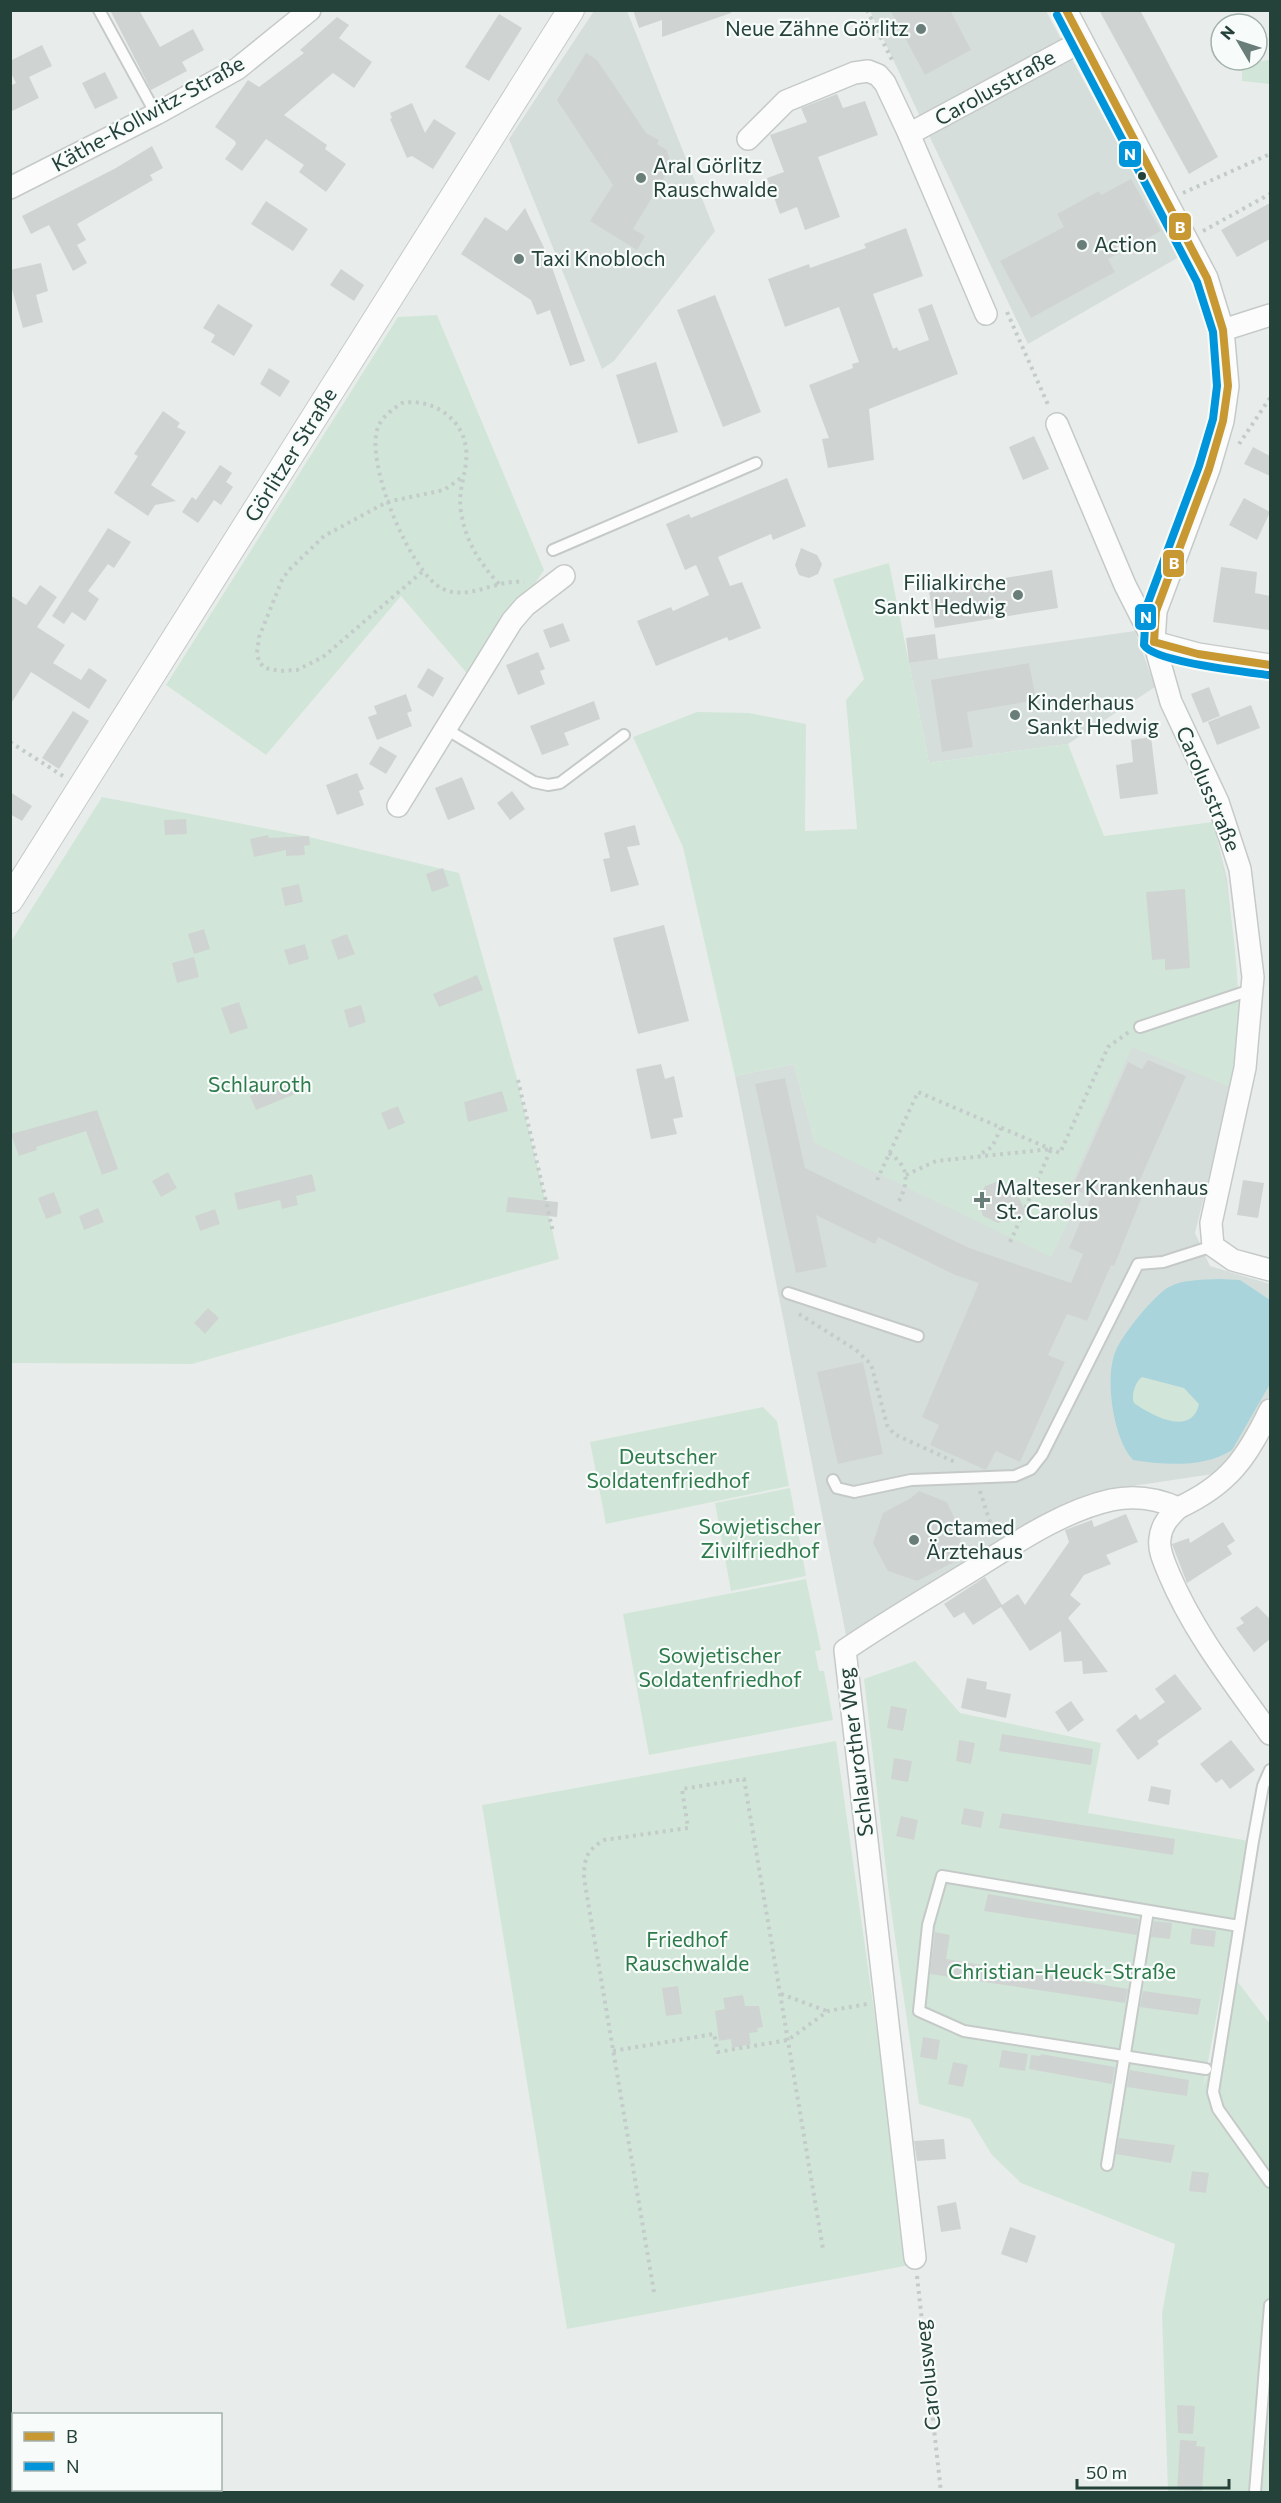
<svg xmlns="http://www.w3.org/2000/svg" width="1281" height="2503" font-family="Commissioner,sans-serif">
  <style>
    .built { fill: #d6dedb }
    .green { fill: #d1e6d8 }
    .water { fill: #a9d4db; fill-rule: evenodd }
    .building { fill: #cfd4d2 }
    .lines { fill: none; stroke-linecap: round; stroke-linejoin: round }
    .service-casing { stroke: #c5cac8; stroke-width: 14 }
    .minor-casing { stroke: #c5cac8; stroke-width: 24 }
    .tertiary-casing { stroke: #c5cac8; stroke-width: 28 }
    .path { stroke: #c3ccca; stroke-width: 4; stroke-dasharray: 3 4.5; stroke-linecap: butt }
    .service { stroke: #fcfcfc; stroke-width: 10 }
    .minor { stroke: #fcfcfc; stroke-width: 21 }
    .tertiary { stroke: #fcfcfc; stroke-width: 26 }
    .bus-1-casing { stroke: #f7fbf9; stroke-width: 12 }
    .bus-2-casing { stroke: #f7fbf9; stroke-width: 12 }
    .bus-1 { stroke: #c89832; stroke-width: 8 }
    .bus-2 { stroke: #0095db; stroke-width: 8 }
    .poi-dot { fill: #697e78; stroke: #f7fbf9; stroke-width: 2 }
    .bus-dot { fill: #24423a; stroke: #f7fbf9; stroke-width: 2 }
    .labels { text-anchor: middle; stroke-width: 4.5; stroke-linejoin: round; paint-order: stroke }
    .poi-label { font-size: 21px; fill: #24423a; stroke: #f7fbf9; text-anchor: start }
    .street-label { font-size: 21px; fill: #24423a; stroke: #f7fbf9 }
    .park-label { font-size: 21px; fill: #2d7a4b; stroke: #f7fbf9 }
    .line-badge { stroke: #f7fbf9; stroke-width: 2 }
    .badge-label { font-size: 16px; text-anchor: middle; font-weight: bold; fill: #fff }
  </style>
  <rect width="100%" height="100%" fill="#e8edeb"/>
  <g class="built">
    <path d="M594 11H627L715 231 614 361 602 369 509 139Z"/>
    <path d="M870 11H1046L1179 257 1028 344Z"/>
    <path d="M1135 631 1155 687 1068 744 929 763 909 663Z"/>
    <path d="M1213 822 1227 879 1235 956 1239 1029 1225 1113 1195 1233 1210 1266 1270 1284V1394L1239 1451 1213 1474 1126 1487 1070 1504 846 1635 735 1076 794 1064 815 1143Z"/>
  </g>
  <g class="green">
    <path d="M1267 60 1270 61V84L1242 81V65Z"/>
    <path d="M437 315 544 570 471 678 401 596 266 755 166 685 398 317Z"/>
    <path d="M889 563 929 763 1068 744 1104 836 1213 822C1229 889 1239 958 1239 1027 1238 1047 1233 1067 1230 1087L1132 1047 1063 1202 1075 1208 1051 1257 815 1143 794 1064 735 1076 683 847 633 737 697 712 749 713 806 724 805 831 857 829 846 700 864 679 833 579Z"/>
    <path d="M102 797 305 836 459 873 516 1075 559 1259 192 1364 11 1363 10 943Z"/>
    <path d="M1142 1377 1184 1388 1199 1404C1192 1437 1152 1416 1133 1403 1131 1395 1135 1382 1142 1377Z"/>
    <path d="M763 1407 777 1421 789 1486 606 1524 590 1442Z"/>
    <path d="M790 1488 806 1576 731 1591 715 1503Z"/>
    <path d="M806 1579 821 1650 815 1651 819 1671H824L833 1720 649 1755 623 1614Z"/>
    <path d="M915 1661 960 1713 1101 1743 1088 1813 1249 1841 1203 2089 1234 1977 1270 2024V2492H1168L1162 2313 1175 2244 1021 2183 992 2155 970 2119 919 2104 889 1895 864 1679Z"/>
    <path d="M836 1741 910 2265 567 2329 482 1805Z"/>
  </g>
  <path class="water" d="M1219 1279 1240 1280 1270 1300V1384L1232 1450C1205 1468 1164 1465 1133 1460 1113 1439 1104 1376 1116 1350 1123 1334 1154 1295 1169 1287 1182 1279 1204 1280 1219 1279ZM1142 1377 1184 1388 1199 1404C1192 1437 1152 1416 1134 1403 1131 1395 1135 1382 1142 1377Z"/>
  <g class="building">
    <path d="M110 10H139L160 47 193 29 204 50 182 62 187 71 151 90Z"/>
    <path d="M633 10H731V13L662 37V20L639 28Z"/>
    <path d="M890 10H950L971 50 925 75Z"/>
    <path d="M1099 10H1140L1218 157 1189 174Z"/>
    <path d="M499 14 522 28 489 81 465 67Z"/>
    <path d="M337 17 349 25 339 38 372 62 354 88 333 73 284 115 327 145 325 149 346 164 326 192 299 172 304 165 266 139 242 171 225 159 236 144 235 141 215 127 248 80 259 87 304 53 300 50Z"/>
    <path d="M42 45 52 66 29 77 39 98 10 112V86L16 83 10 71V61Z"/>
    <path d="M586 53 597 60 646 133 659 140 657 144 667 150 671 166 633 229 645 236 637 250 590 221 613 185 557 100Z"/>
    <path d="M105 72 118 98 95 109 82 83Z"/>
    <path d="M837 94 843 108 865 101 878 135 818 157 840 217 805 230 797 207 780 214 767 178 784 172 770 135 807 122 801 108Z"/>
    <path d="M412 103 425 133 434 119 456 133 433 169 412 156 407 158 390 119 392 118 390 113Z"/>
    <path d="M152 146 163 168 150 175 153 180 77 224 86 240 77 245 87 263 73 271 49 225 31 234 22 216 116 168Z"/>
    <path d="M1131 179 1161 231 1108 259 1115 272 1031 318 1000 261 1064 227 1057 214 1099 191 1101 195Z"/>
    <path d="M266 201 308 229 293 251 251 224Z"/>
    <path d="M1270 203V239L1237 257 1221 230Z"/>
    <path d="M525 208 548 256 585 361 570 366 550 310 537 315 531 300 461 254 485 217 507 231Z"/>
    <path d="M906 228 923 276 873 294 893 349 897 347 899 351 929 340 918 309 932 304 958 374 869 409 874 460 828 468 822 439 829 438 809 385 853 368 852 364 859 362 839 307 785 327 768 279 809 264 810 268 866 248 864 244Z"/>
    <path d="M41 263 48 291 36 295 43 322 23 328 10 282V270Z"/>
    <path d="M341 269 364 285 354 301 330 285Z"/>
    <path d="M715 295 761 412 723 427 677 310Z"/>
    <path d="M218 304 253 325 234 356 211 342 215 335 203 328Z"/>
    <path d="M656 362 678 432 638 444 616 375Z"/>
    <path d="M269 368 290 381 280 397 260 384Z"/>
    <path d="M163 411 180 423 177 427 186 432 151 485 176 501 155 505 148 516 114 493 138 456 134 454Z"/>
    <path d="M1034 436 1049 469 1023 480 1009 447Z"/>
    <path d="M1253 447 1270 456V476L1244 464Z"/>
    <path d="M220 465 232 473 226 482 233 487 221 505 214 500 198 523 182 512 192 497 196 500Z"/>
    <path d="M787 478 806 526 773 540 771 534 718 557 730 586 742 582 761 628 729 641 727 637 656 666 637 621 671 607 673 611 709 595 696 565 685 570 666 524 689 514 691 518Z"/>
    <path d="M1244 498 1270 512 1257 540 1229 525Z"/>
    <path d="M108 528 131 542 114 568 108 564 88 591 99 599 85 621 72 612 64 624 52 616Z"/>
    <path d="M801 548 817 555 822 564 818 574 809 578 799 575 795 565Z"/>
    <path d="M1221 567 1257 572 1255 593 1270 596 1269 630 1213 622Z"/>
    <path d="M1052 570 1058 608 935 628 929 591Z"/>
    <path d="M40 585 57 597 37 627 65 645 53 663 81 680 89 668 107 680 89 709 31 672 10 705V595L26 605Z"/>
    <path d="M563 623 570 641 550 648 543 630Z"/>
    <path d="M935 634 938 659 909 663 906 638Z"/>
    <path d="M538 652 545 669 540 671 545 684 518 695 506 665Z"/>
    <path d="M1029 663 1036 700 967 712 973 747 942 752 931 680Z"/>
    <path d="M428 668 444 678 433 697 417 687Z"/>
    <path d="M1209 687 1220 716 1203 723 1191 694Z"/>
    <path d="M406 694 412 711 407 713 412 726 377 740 368 717 377 714 374 706Z"/>
    <path d="M594 701 600 719 564 733 569 745 542 755 530 726Z"/>
    <path d="M1251 705 1260 728 1217 745 1208 722Z"/>
    <path d="M73 711 89 721 59 769 42 758Z"/>
    <path d="M1151 737 1158 794 1120 799 1116 765 1133 762 1131 740Z"/>
    <path d="M380 746 397 756 386 774 369 764Z"/>
    <path d="M357 773 364 789 359 791 364 805 337 815 326 785Z"/>
    <path d="M462 777 475 809 448 820 435 788Z"/>
    <path d="M512 791 525 809 510 820 497 803Z"/>
    <path d="M10 792 32 806 22 821 10 814Z"/>
    <path d="M186 819 187 834 165 835 164 820Z"/>
    <path d="M635 825 640 845 627 847 639 885 611 892 603 859 610 858 604 833Z"/>
    <path d="M268 835 269 838 309 836 310 845 304 846 305 855 286 856V850L254 857 250 839Z"/>
    <path d="M443 868 449 886 432 892 426 874Z"/>
    <path d="M299 884 303 902 285 906 281 888Z"/>
    <path d="M1185 889 1190 968 1165 970V959L1152 960 1146 892Z"/>
    <path d="M664 925 689 1021 638 1034 613 938Z"/>
    <path d="M204 929 210 949 194 954 188 934Z"/>
    <path d="M347 934 355 954 338 960 331 940Z"/>
    <path d="M305 944 309 959 289 965 284 950Z"/>
    <path d="M194 957 199 977 177 983 172 963Z"/>
    <path d="M477 975 483 990 439 1007 433 994Z"/>
    <path d="M239 1002 248 1028 230 1034 221 1008Z"/>
    <path d="M361 1005 366 1022 349 1028 344 1010Z"/>
    <path d="M1148 1060 1186 1076 1135 1191 1143 1194 1114 1266 1111 1265 1087 1321 1067 1314 1048 1355 1065 1362 1020 1462 996 1451 986 1470 930 1445 939 1425 922 1417 979 1283 955 1275 878 1237 875 1244 816 1215 827 1267 796 1273 755 1084 785 1078 805 1168 969 1248 1071 1283 1083 1254 1069 1248 1091 1197 1072 1188 1128 1062 1142 1069Z"/>
    <path d="M661 1064 665 1079 674 1076 683 1117 673 1119 677 1134 651 1139 636 1069Z"/>
    <path d="M295 1078 300 1092 256 1110 250 1096Z"/>
    <path d="M502 1091 508 1111 468 1122 464 1102Z"/>
    <path d="M398 1106 405 1123 388 1130 381 1113Z"/>
    <path d="M97 1110 118 1169 102 1175 86 1131 36 1147 37 1150 19 1156 11 1134Z"/>
    <path d="M168 1172 177 1188 161 1197 152 1181Z"/>
    <path d="M312 1174 316 1191 296 1196 298 1205 282 1209 280 1200 238 1210 234 1193Z"/>
    <path d="M1243 1180 1264 1183 1258 1218 1237 1215Z"/>
    <path d="M999 1181 1014 1188 1027 1214 998 1223 983 1216 978 1201 985 1186Z"/>
    <path d="M54 1192 62 1213 46 1219 38 1198Z"/>
    <path d="M508 1197 558 1202 557 1217 506 1212Z"/>
    <path d="M98 1208 104 1222 84 1230 79 1216Z"/>
    <path d="M215 1209 220 1224 200 1231 195 1216Z"/>
    <path d="M208 1308 219 1318 205 1334 194 1323Z"/>
    <path d="M863 1362 883 1454 838 1464 817 1372Z"/>
    <path d="M919 1491 947 1502 962 1535 954 1562 917 1581 888 1571 873 1543 883 1513 911 1498Z"/>
    <path d="M1126 1514 1138 1542 1106 1555 1111 1564 1084 1575 1070 1595 1081 1604 1068 1618 1108 1672 1083 1674 1082 1661 1064 1662 1061 1631 1030 1651 1001 1607 973 1625 964 1612 954 1618 944 1604 985 1577 1002 1605 1018 1594 1025 1605 1069 1542 1065 1530 1092 1520 1094 1527Z"/>
    <path d="M1223 1522 1235 1541 1227 1546 1232 1554 1187 1583 1172 1544 1189 1538 1190 1543Z"/>
    <path d="M1257 1606 1270 1619V1639L1254 1652 1236 1628 1244 1623 1240 1618Z"/>
    <path d="M1175 1674 1202 1709 1157 1741 1159 1744 1138 1760 1116 1730 1136 1714 1140 1720 1165 1702 1155 1689Z"/>
    <path d="M967 1678 987 1682 986 1689 1011 1694 1006 1718 961 1708Z"/>
    <path d="M1071 1701 1084 1720 1068 1732 1055 1712Z"/>
    <path d="M891 1706 907 1709 903 1731 887 1728Z"/>
    <path d="M1002 1734 1093 1749 1091 1765 999 1751Z"/>
    <path d="M959 1740 975 1743 971 1764 956 1761Z"/>
    <path d="M1231 1740 1255 1770 1230 1789 1222 1779 1216 1783 1200 1764Z"/>
    <path d="M894 1758 912 1761 908 1782 891 1779Z"/>
    <path d="M1151 1786 1171 1790 1169 1805 1148 1801Z"/>
    <path d="M964 1808 984 1812 981 1828 961 1824Z"/>
    <path d="M1002 1813 1175 1839 1173 1855 999 1828Z"/>
    <path d="M901 1816 918 1820 914 1840 896 1836Z"/>
    <path d="M988 1894 1139 1919 1137 1935 984 1911Z"/>
    <path d="M1154 1921 1172 1923 1170 1939 1151 1937Z"/>
    <path d="M1192 1928 1216 1931 1214 1947 1190 1944Z"/>
    <path d="M935 1932 950 1935 946 1959 1128 1989 1125 2003 930 1974Z"/>
    <path d="M678 1986 682 2014 666 2016 662 1988Z"/>
    <path d="M1143 1991 1201 1999 1198 2015 1140 2007Z"/>
    <path d="M743 1995 745 2006H759L763 2027 757 2028 758 2032 749 2033 751 2044 732 2048 731 2039 719 2041 715 2011 725 2009 723 1998Z"/>
    <path d="M923 2037 940 2040 937 2060 920 2057Z"/>
    <path d="M1002 2050 1028 2054 1025 2071 999 2067Z"/>
    <path d="M1041 2054 1115 2067 1112 2084 1029 2069 1031 2055 1040 2056Z"/>
    <path d="M953 2062 968 2065 963 2087 948 2084Z"/>
    <path d="M1130 2070 1189 2080 1187 2096 1127 2087Z"/>
    <path d="M1119 2138 1175 2145 1171 2163 1116 2154Z"/>
    <path d="M944 2139 946 2159 917 2161 914 2141Z"/>
    <path d="M1192 2171 1209 2173 1206 2193 1189 2191Z"/>
    <path d="M956 2202 961 2229 941 2232 937 2206Z"/>
    <path d="M1010 2227 1036 2236 1027 2263 1001 2254Z"/>
    <path d="M1177 2405 1195 2406 1193 2434 1178 2433Z"/>
    <path d="M1180 2440 1197 2441 1196 2446 1205 2447 1202 2491 1177 2490Z"/>
  </g>
  <g class="lines">
    <defs>
      <g id="service">
        <path d="M99 10 156 114"/>
        <path d="M553 550 756 463"/>
        <path d="M446 729 534 782 548 785 560 783 624 735"/>
        <path d="M1140 1027 1251 990"/>
        <path d="M788 1293 918 1336"/>
        <path d="M833 1480 837 1488 854 1492 911 1480 1015 1476 1031 1469 1042 1455 1138 1264 1163 1262 1213 1246"/>
        <path d="M1270 1770 1263 1786 1253 1841 1213 2092 1218 2109 1270 2182"/>
        <path d="M1206 2069 964 2031 919 2011 928 1925 942 1876 1239 1926"/>
        <path d="M1107 2165 1148 1911"/>
        <path d="M1255 2492 1270 2305"/>
      </g>
      <g id="minor">
        <path d="M1066 10 1207 278 1223 330 1228 386 1223 421 1209 469 1156 611 1154 641"/>
        <path d="M909 134 1082 41"/>
        <path d="M748 139 786 101 854 73 868 71 878 75 885 83 909 134 986 314"/>
        <path d="M10 188 156 114 237 69 310 10"/>
        <path d="M1223 330 1270 315"/>
        <path d="M1057 424 1125 585 1154 642 1171 702 1218 802 1240 869 1253 977 1245 1068 1211 1223 1213 1246 1233 1260 1270 1270"/>
        <path d="M1154 642 1198 654 1270 665"/>
        <path d="M398 806 512 621 525 606 564 576"/>
        <path d="M1178 1508C1169 1517 1161 1525 1160 1539 1158 1550 1165 1564 1169 1574 1194 1633 1233 1682 1270 1734"/>
        <path d="M915 2258 845 1650C883 1624 922 1601 961 1577 1007 1549 1058 1512 1111 1500 1135 1495 1156 1498 1178 1508 1228 1485 1247 1458 1270 1410"/>
      </g>
      <path id="tertiary" d="M10 900 571 10"/>
    </defs>
    <use href="#service" class="service-casing"/>
    <use href="#minor" class="minor-casing"/>
    <use href="#tertiary" class="tertiary-casing"/>
    <g class="path">
      <path d="M867 10 892 60"/>
      <path d="M1270 10V11"/>
      <path d="M1183 193 1270 154"/>
      <path d="M1203 231 1270 194"/>
      <path d="M1007 312 1049 407"/>
      <path d="M1239 444 1270 398"/>
      <path d="M422 572 323 657 297 670 280 671 265 668 259 662 257 653 259 637 282 580 288 571 324 536 387 502 444 490 461 478"/>
      <path d="M499 584C479 562 466 542 461 512 458 493 464 480 466 462 471 424 436 397 402 403 394 408 383 416 379 425 362 458 411 575 443 589 469 601 496 579 524 582"/>
      <path d="M10 742 63 776"/>
      <path d="M518 1080 553 1232"/>
      <path d="M889 1153C909 1166 909 1182 899 1201"/>
      <path d="M982 1153 992 1147 1001 1128"/>
      <path d="M906 1175 936 1161 1051 1149 1024 1211"/>
      <path d="M877 1180 918 1092 1060 1153 1108 1047 1129 1032"/>
      <path d="M1010 1242 1022 1216"/>
      <path d="M799 1314 856 1350 871 1364 887 1425 894 1434 955 1462"/>
      <path d="M980 1491 994 1535"/>
      <path d="M781 1994 827 2011"/>
      <path d="M613 2051 714 2034 718 2052 788 2040 828 2011 867 2004"/>
      <path d="M917 2276 941 2492"/>
      <path d="M654 2292 584 1878C584 1858 587 1850 604 1840L688 1828 682 1789 744 1779 823 2249"/>
    </g>
    <use href="#service" class="service"/>
    <use href="#minor" class="minor"/>
    <use href="#tertiary" class="tertiary"/>
    <defs>
      <path id="bus-1" d="M1066 10 1207 278 1223 330 1228 386 1223 421 1209 469 1156 611 1154 642 1198 654 1270 665"/>
      <path id="bus-2" d="M1057 15 1197 282 1213 332 1217 386 1213 419 1199 466 1146 608 1144 645C1154 662 1246 672 1268 675"/>
    </defs>
    <use href="#bus-1" class="bus-1-casing"/>
    <use href="#bus-2" class="bus-2-casing"/>
    <use href="#bus-1" class="bus-1"/>
    <use href="#bus-2" class="bus-2"/>
  </g>
  <g class="poi-dot">
    <circle cx="921" cy="29" r="6"/>
    <circle cx="641" cy="178" r="6"/>
    <circle cx="1082" cy="245" r="6"/>
    <circle cx="519" cy="259" r="6"/>
    <circle cx="1018" cy="595" r="6"/>
    <circle cx="1015" cy="715" r="6"/>
    <path d="M979 1191h6v6h6v6h-6v6h-6v-6h-6v-6h6z"/>
    <circle cx="914" cy="1540" r="6"/>
  </g>
  <circle class="bus-dot" cx="1142" cy="176" r="5"/>
  <g class="labels">
    <g class="poi-label">
      <text x="909" y="36" text-anchor="end">Neue Zähne Görlitz</text>
      <text x="653" y="173">Aral Görlitz<tspan x="653" dy="24">Rauschwalde</tspan></text>
      <text x="1094" y="252">Action</text>
      <text x="531" y="266">Taxi Knobloch</text>
      <text x="1006" y="590" text-anchor="end">Filialkirche<tspan x="1006" dy="24">Sankt Hedwig</tspan></text>
      <text x="1027" y="710">Kinderhaus<tspan x="1027" dy="24">Sankt Hedwig</tspan></text>
      <text x="996" y="1195">Malteser Krankenhaus<tspan x="996" dy="24">St. Carolus</tspan></text>
      <text x="926" y="1535">Octamed<tspan x="926" dy="24">Ärztehaus</tspan></text>
    </g>
    <g class="street-label">
      <text transform="translate(995 88) rotate(-29)" y="7">Carolusstraße</text>
      <text transform="translate(148 114) rotate(-29)" y="7">Käthe-Kollwitz-Straße</text>
      <text transform="translate(291 455) rotate(-58)" y="7">Görlitzer Straße</text>
      <text transform="translate(1208 789) rotate(67)" y="7">Carolusstraße</text>
      <text transform="translate(856 1752) rotate(-97)" y="7">Schlaurother Weg</text>
      <text transform="translate(928 2375) rotate(-96)" y="7">Carolusweg</text>
    </g>
    <g class="park-label">
      <text x="260" y="1092">Schlauroth</text>
      <text x="668" y="1464">Deutscher<tspan x="668" dy="24">Soldatenfriedhof</tspan></text>
      <text x="760" y="1534">Sowjetischer<tspan x="760" dy="24">Zivilfriedhof</tspan></text>
      <text x="720" y="1663">Sowjetischer<tspan x="720" dy="24">Soldatenfriedhof</tspan></text>
      <text x="687" y="1947">Friedhof<tspan x="687" dy="24">Rauschwalde</tspan></text>
      <text x="1062" y="1979">Christian-Heuck-Straße</text>
    </g>
  </g>
  <g class="line-badge">
    <rect x="1118" y="140" width="24" height="28" rx="6" fill="#0095db"/>
    <rect x="1168" y="212" width="24" height="29" rx="6" fill="#c89832"/>
    <rect x="1162" y="549" width="23" height="29" rx="6" fill="#c89832"/>
    <rect x="1134" y="603" width="23" height="28" rx="6" fill="#0095db"/>
  </g>
  <g class="badge-label">
    <text x="1130" y="160">N</text>
    <text x="1180" y="233">B</text>
    <text x="1174" y="569">B</text>
    <text x="1146" y="623">N</text>
  </g>
  <rect width="1281" height="2503" fill="none" stroke="#24423a" stroke-width="24"/>
  <rect x="12" y="2413" width="210" height="78" fill="#f7fbf9" stroke="#a3b1ad" stroke-width="1.5"/>
  <rect x="24" y="2432" width="30" height="9" fill="#c89832" stroke="#a3b1ad" stroke-width="1.5"/>
  <text x="66" y="2443" font-size="18" fill="#24423a">B</text>
  <rect x="24" y="2462" width="30" height="9" fill="#0095db" stroke="#a3b1ad" stroke-width="1.5"/>
  <text x="66" y="2473" font-size="18" fill="#24423a">N</text>
  <g transform="translate(1239 42) rotate(309)"><circle r="28" fill="#f7fbf9" stroke="#a3b1ad" stroke-width="1.5"/>
  <path d="M0-4.5L10 22L0 15L-10 22Z" fill="#697e78"/>
  <text y="-9" font-size="16" font-weight="bold" text-anchor="middle" fill="#24423a">N</text>
  </g>
  <path d="M1077 2479v9h152v-9" fill="none" stroke="#24423a" stroke-width="3"/>
  <text x="1086" y="2479" font-size="18" fill="#24423a" stroke="#f7fbf9" stroke-width="4.5" paint-order="stroke">50 m</text>
</svg>
